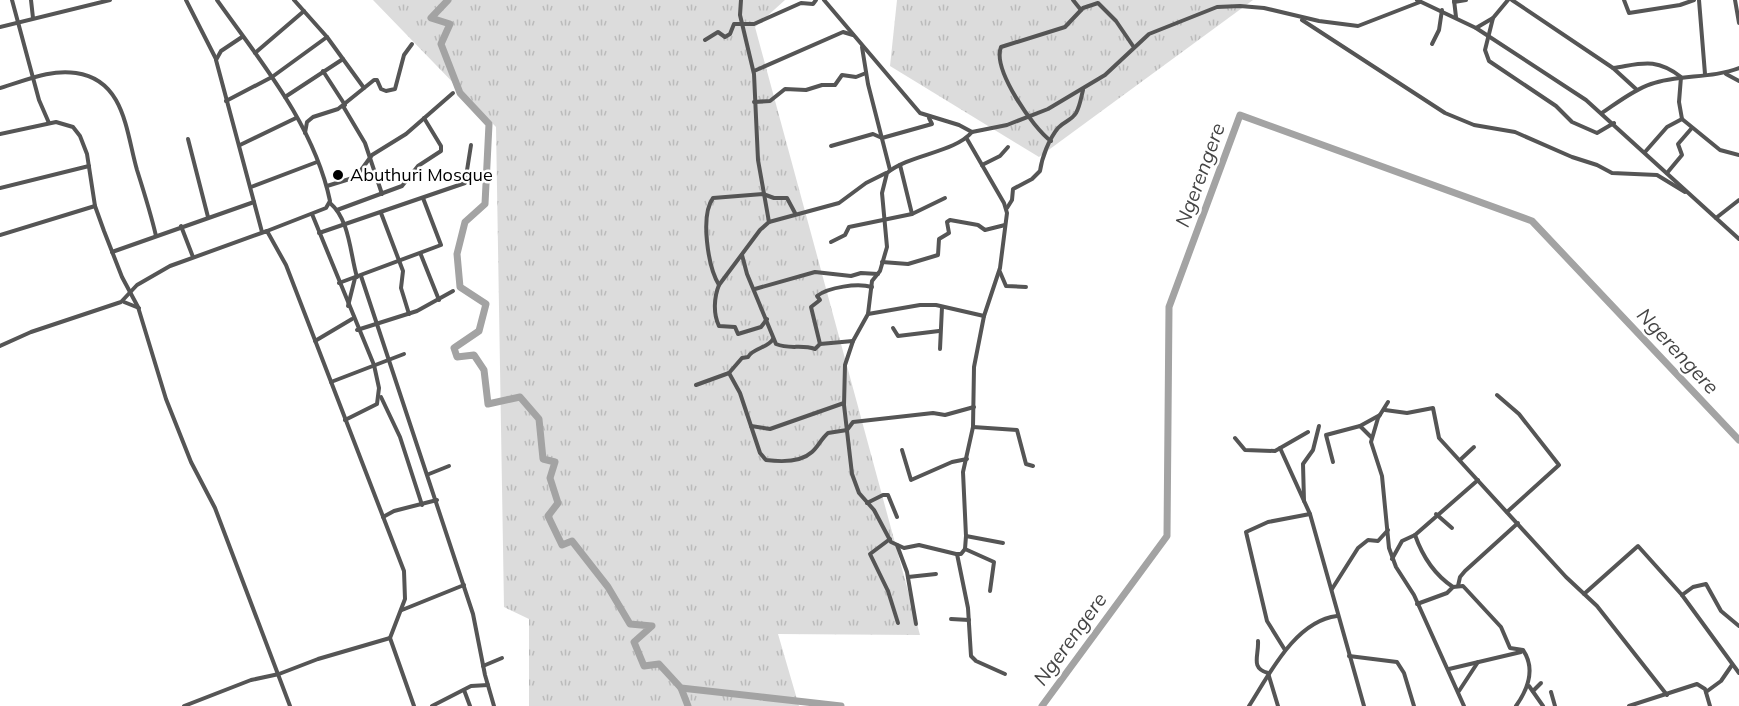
<svg xmlns="http://www.w3.org/2000/svg" width="1739" height="706" font-family="Mulish,sans-serif">
  <style>
    .grass { fill: url(#grass-tufts) }
    .lines { fill: none; stroke-linecap: round; stroke-linejoin: round }
    .river { stroke: #a3a3a3; stroke-width: 7 }
    .minor { stroke: #555; stroke-width: 4 }
    .poi-dot { fill: #000; stroke: #fff; stroke-width: 2 }
    .labels { text-anchor: middle; stroke-width: 5; stroke-linejoin: round; paint-order: stroke }
    .poi-label { font-size: 18px; fill: #000; stroke: #fff; text-anchor: start }
    .water-label { font-size: 20px; font-style: italic; fill: #444; stroke: #fff }
  </style>
  <defs>
    <pattern id="grass-tufts" width="24" height="20" patternUnits="userSpaceOnUse" patternTransform="scale(1.5)"><rect width="24" height="20" fill="#dcdcdc"/><path d="M3 7l-1-3M5 7V3M7 7l1-3M15 17l-1-3M17 17v-4M19 17l1-3" fill="none" stroke="#bbb"/></pattern>
  </defs>
  <rect width="100%" height="100%" fill="#fff"/>
  <g class="grass">
    <path d="M373 0H785L755 27 920 635 778 634 799 706H529V619L504 607 496 127Z"/>
    <path d="M897 0H1253L1039 157 890 66Z"/>
  </g>
  <g class="lines">
    <g class="river">
      <path d="M448 0 431 18 450 24 441 44 460 93 489 124 485 204 465 222 457 254 460 287 486 304 479 331 454 348 457 357 474 355 484 370 488 404 520 397 539 419 543 459 555 462 550 478 558 503 548 516 562 545 572 541 608 587 630 624 652 626 634 642 644 666 659 664 681 688 841 706"/>
      <path d="M681 688 688 706"/>
      <path d="M1042 706 1167 536 1169 307 1240 115 1532 221 1739 440"/>
    </g>
    <g class="minor">
      <path d="M12 0 39 100 49 123"/>
      <path d="M31 0 33 18"/>
      <path d="M186 0 216 59"/>
      <path d="M217 0C261 62 314 125 330 201L326 208 267 231"/>
      <path d="M294 0 327 37 364 88"/>
      <path d="M741 0 740 15 754 74 758 160 769 222"/>
      <path d="M824 0 920 113 959 125 972 132 1007 125 1048 109 1105 75 1149 34 1217 7 1240 6 1264 8 1319 21 1358 26 1420 2"/>
      <path d="M1073 0 1081 10"/>
      <path d="M1417 0 1476 28 1586 100 1739 239"/>
      <path d="M1454 0 1456 17"/>
      <path d="M1512 0 1613 68C1641 64 1655 57 1681 77L1679 102 1682 119 1720 150 1739 155"/>
      <path d="M1624 0 1629 13 1680 5 1694 0"/>
      <path d="M1699 0 1705 74"/>
      <path d="M1735 0 1739 23"/>
      <path d="M1454 2 1466 0"/>
      <path d="M1493 18 1485 50 1489 61 1556 106 1572 122 1597 133 1614 123"/>
      <path d="M1302 20 1445 113 1474 125 1515 132 1572 157 1597 165 1612 173 1657 175 1685 192"/>
      <path d="M0 27 110 0"/>
      <path d="M1476 28 1493 18 1508 0"/>
      <path d="M242 37 221 51 216 60 262 232"/>
      <path d="M705 40 718 32 725 37 730 34 734 24H754L801 3 813 4 816 0"/>
      <path d="M1432 44 1439 30 1442 10"/>
      <path d="M862 47 868 84 890 170"/>
      <path d="M255 53 304 11"/>
      <path d="M1613 68 1636 89"/>
      <path d="M323 71 345 105"/>
      <path d="M754 71 843 32 853 35"/>
      <path d="M1726 74 1739 81"/>
      <path d="M0 88C25 81 49 69 76 73 125 80 126 132 137 170 144 192 151 214 156 236"/>
      <path d="M285 97 343 59"/>
      <path d="M226 101 272 77 327 37"/>
      <path d="M754 102 770 101 785 89 806 90 822 85H835L842 75 856 77 866 73"/>
      <path d="M343 106 365 143 382 194"/>
      <path d="M1602 113C1617 103 1633 90 1651 84 1679 74 1711 79 1739 68"/>
      <path d="M305 133 307 122 313 117 338 109 374 80H377L381 89 386 91 395 89 404 55 412 44"/>
      <path d="M0 134 56 122 73 127 80 136 87 154 95 206 104 231 122 277 138 307 166 399 191 462 215 508 290 706"/>
      <path d="M188 139 208 217"/>
      <path d="M967 139 1004 203 1007 213 1000 268 984 316 974 367 973 427 963 472 966 536 965 549 961 554H956L919 545 904 548 891 542 874 510 859 493 852 474 844 405 845 365 853 341 868 314 872 281 880 271 887 247 882 193 887 173C910 154 954 153 972 132"/>
      <path d="M1051 141C1033 128 992 69 1001 47L1065 27 1083 8 1098 3 1116 21 1133 46"/>
      <path d="M240 145 296 118"/>
      <path d="M831 146 873 134 882 138 932 124 929 118"/>
      <path d="M1645 152 1667 127 1682 119"/>
      <path d="M900 165 912 214"/>
      <path d="M982 165 1000 156 1008 147"/>
      <path d="M1667 173 1682 155 1678 144 1691 129"/>
      <path d="M327 186 356 177 372 155 406 134 453 93"/>
      <path d="M251 187 317 162"/>
      <path d="M0 188 89 166"/>
      <path d="M330 203C350 220 350 254 357 277"/>
      <path d="M1007 208 1012 200 1013 189 1032 179 1040 171C1042 157 1049 139 1058 128 1064 121 1071 121 1076 113 1080 106 1081 98 1083 90"/>
      <path d="M337 210 402 186 418 166 441 151V146L424 118"/>
      <path d="M381 213 403 271 401 288 409 314"/>
      <path d="M312 214 374 365 379 388 377 404 345 420"/>
      <path d="M1716 218 1739 200"/>
      <path d="M181 226 193 257"/>
      <path d="M319 233 465 183 471 145"/>
      <path d="M0 235 95 206"/>
      <path d="M831 242 845 235 849 227 912 214 945 198"/>
      <path d="M112 252 254 202"/>
      <path d="M421 255 439 300"/>
      <path d="M742 255 747 274 776 344C790 350 801 344 815 349L820 344 853 341"/>
      <path d="M882 262 908 264 938 255 939 239 949 233 947 222 950 220 978 225 985 230 1005 225"/>
      <path d="M1000 272 1006 286 1026 287"/>
      <path d="M361 276 473 614 485 675 494 706"/>
      <path d="M339 283 441 245 423 198"/>
      <path d="M719 285C708 267 700 216 713 198L763 194 774 198H787L795 213"/>
      <path d="M755 289 815 272 851 276 861 273 878 274"/>
      <path d="M124 302 139 308"/>
      <path d="M348 306 355 278"/>
      <path d="M868 314 920 305H936L984 316"/>
      <path d="M767 319 761 327 738 334 735 327 719 326C713 314 714 297 719 285L760 230 769 222 839 203 866 183 886 173"/>
      <path d="M893 328 898 336 939 331"/>
      <path d="M357 330 417 311 453 291"/>
      <path d="M315 341 352 319"/>
      <path d="M820 344 811 307 820 300 817 296C829 287 857 283 872 287"/>
      <path d="M0 346 31 332 121 302 137 285 170 266 267 231 286 265 404 571 405 599 390 638 414 706"/>
      <path d="M940 349 942 307"/>
      <path d="M729 373 740 393 760 453 766 460C781 462 800 463 812 452 818 447 821 439 828 433L847 430 853 422 933 413 945 415 974 407"/>
      <path d="M331 382 404 354"/>
      <path d="M696 385 729 373 742 358 748 357C754 347 767 349 773 339"/>
      <path d="M1497 395 1519 414 1559 465 1507 512"/>
      <path d="M381 397 400 437 422 505"/>
      <path d="M1388 402 1378 418 1371 442 1382 476 1389 548 1396 567 1414 595 1464 706"/>
      <path d="M1385 410 1407 413 1433 408 1439 438 1566 577 1597 606 1667 695"/>
      <path d="M751 426 770 429 844 403"/>
      <path d="M1360 426 1380 415"/>
      <path d="M973 427 1017 430 1026 464 1033 466"/>
      <path d="M1235 438 1245 450 1275 451 1308 432"/>
      <path d="M1280 448 1310 514 1364 706"/>
      <path d="M902 450 911 480 952 462 967 459"/>
      <path d="M1460 460 1474 447"/>
      <path d="M1333 462 1326 435 1360 426 1371 437"/>
      <path d="M429 474 449 466"/>
      <path d="M1304 501 1303 464 1313 450 1319 426"/>
      <path d="M867 503 883 495H888L897 517"/>
      <path d="M1436 514 1452 528"/>
      <path d="M383 517 394 511 437 500"/>
      <path d="M1415 535C1422 555 1435 575 1453 587L1463 586 1501 627 1510 648 1523 650C1536 669 1528 689 1516 706"/>
      <path d="M966 536 1003 543"/>
      <path d="M890 539 870 554 888 591 898 623"/>
      <path d="M897 545 907 572 916 624"/>
      <path d="M965 549 994 562 990 591"/>
      <path d="M957 554 968 608 971 656 976 661 1005 674"/>
      <path d="M1392 559 1402 541 1415 535 1478 480"/>
      <path d="M908 577 936 574"/>
      <path d="M1458 586 1460 577 1465 571 1518 523"/>
      <path d="M1332 589 1358 548 1368 540 1378 541 1388 530"/>
      <path d="M1584 594 1638 546 1682 595 1739 673"/>
      <path d="M1682 595 1693 587 1706 584 1721 611 1739 626"/>
      <path d="M1417 604 1447 593 1453 587"/>
      <path d="M402 610 464 585"/>
      <path d="M951 619 969 620"/>
      <path d="M1258 641C1259 656 1250 668 1268 673L1278 706"/>
      <path d="M1285 650 1267 621 1246 532 1268 522 1310 514"/>
      <path d="M1349 656 1397 662 1404 673 1414 706"/>
      <path d="M483 666 502 658"/>
      <path d="M1449 669 1521 652"/>
      <path d="M1529 686 1543 706"/>
      <path d="M464 690 470 706"/>
      <path d="M1459 691 1478 662"/>
      <path d="M1533 691 1541 683"/>
      <path d="M1551 692 1555 706"/>
      <path d="M1706 692 1721 681 1732 665"/>
      <path d="M184 706 251 680 279 674 318 659 390 638"/>
      <path d="M432 706 471 686 488 685"/>
      <path d="M1249 706C1269 675 1295 621 1337 616"/>
      <path d="M1629 706 1697 684 1705 689 1710 706"/>
    </g>
  </g>
  <circle class="poi-dot" cx="338" cy="175" r="6"/>
  <g class="labels">
    <g class="poi-label">
      <text x="350" y="181">Abuthuri Mosque</text>
    </g>
    <g class="water-label">
      <text transform="translate(1200 175) rotate(-70)" y="7">Ngerengere</text>
      <text transform="translate(1678 351) rotate(47)" y="7">Ngerengere</text>
      <text transform="translate(1070 639) rotate(-54)" y="7">Ngerengere</text>
    </g>
  </g>
</svg>
